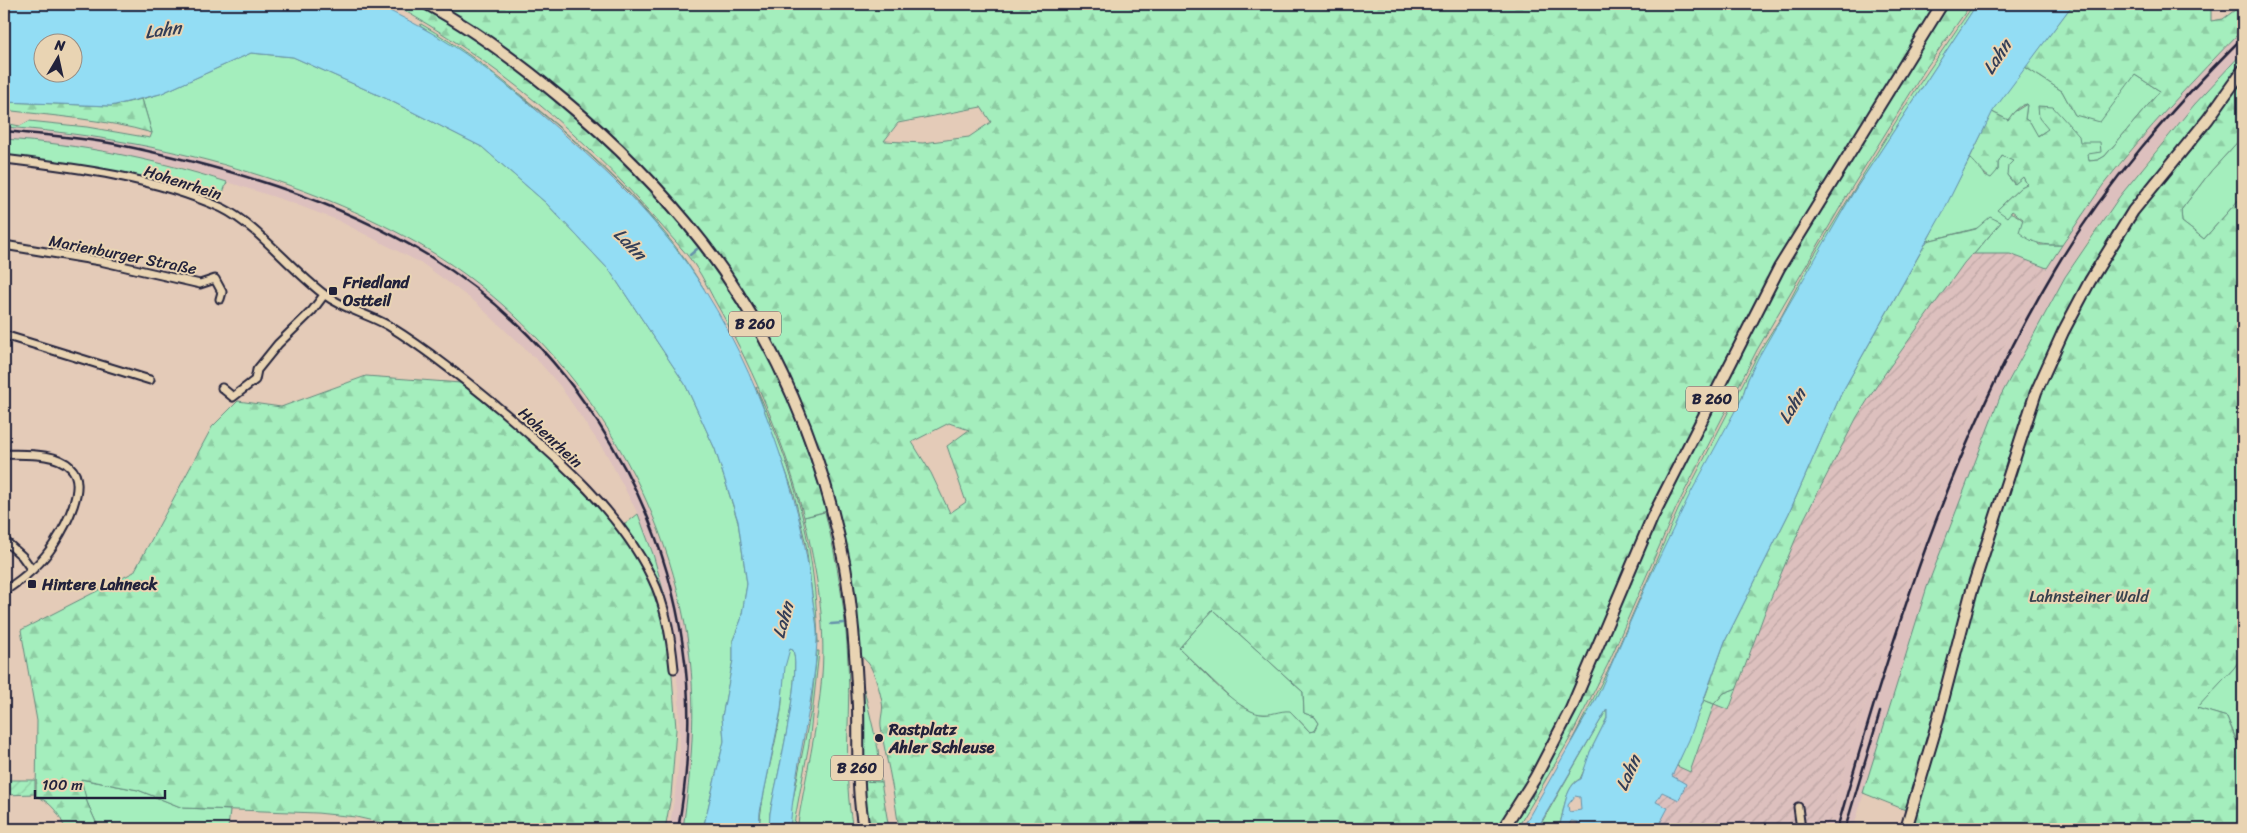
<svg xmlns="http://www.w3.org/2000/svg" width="2247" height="833" font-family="Sriracha,sans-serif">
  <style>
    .built { fill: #ddc0be }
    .industrial { fill: url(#industrial-furrows) }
    .green { fill: #a4eebd; stroke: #63887c }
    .forest { fill: url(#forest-firs); stroke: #63887c; fill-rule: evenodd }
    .garden { fill: url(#garden-furrows); stroke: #63887c }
    .water { fill: #93ddf4; stroke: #6692aa; fill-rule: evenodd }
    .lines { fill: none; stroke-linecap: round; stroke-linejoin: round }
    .stream { stroke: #6692aa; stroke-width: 2.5 }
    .street-casing { stroke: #22223b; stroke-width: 11 }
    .secondary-casing { stroke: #22223b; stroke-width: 14 }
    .primary-casing { stroke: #22223b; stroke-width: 14 }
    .street { stroke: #e9d4b3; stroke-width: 7 }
    .secondary { stroke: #e9d4b3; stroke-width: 10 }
    .primary { stroke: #e9d4b3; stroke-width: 10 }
    .rail { stroke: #22223b; stroke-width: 2.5 }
    .poi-dot { fill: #22223b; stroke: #e9d4b3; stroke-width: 2 }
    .labels { text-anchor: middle; stroke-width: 4; stroke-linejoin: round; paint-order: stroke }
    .shield { fill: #e9d4b3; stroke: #5e575f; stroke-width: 1 }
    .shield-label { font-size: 15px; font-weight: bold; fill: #22223b }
    .street-label { font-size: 16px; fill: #22223b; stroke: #e9d4b3 }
    .poi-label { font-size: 16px; font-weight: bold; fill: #22223b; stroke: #e9d4b3; text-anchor: start }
    .park-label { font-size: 16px; fill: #36414e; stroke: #e9d4b3 }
    .water-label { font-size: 18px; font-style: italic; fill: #333e57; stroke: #e9d4b3 }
  </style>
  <defs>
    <pattern id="industrial-furrows" width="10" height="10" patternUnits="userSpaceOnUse" patternTransform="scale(1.25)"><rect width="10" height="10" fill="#ddc0be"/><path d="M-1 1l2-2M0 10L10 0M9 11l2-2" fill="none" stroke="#bda5a4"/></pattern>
    <pattern id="forest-firs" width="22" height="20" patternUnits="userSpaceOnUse" patternTransform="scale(1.25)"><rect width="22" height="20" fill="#a4eebd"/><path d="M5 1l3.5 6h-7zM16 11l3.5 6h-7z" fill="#8dcca3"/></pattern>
    <pattern id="garden-furrows" width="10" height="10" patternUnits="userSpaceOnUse" patternTransform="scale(1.25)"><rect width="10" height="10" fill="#a4eebd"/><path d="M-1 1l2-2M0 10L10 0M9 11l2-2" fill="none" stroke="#8dcca3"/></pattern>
  </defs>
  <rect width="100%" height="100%" fill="#e4cbb8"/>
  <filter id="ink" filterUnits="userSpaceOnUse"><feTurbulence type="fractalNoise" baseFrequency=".02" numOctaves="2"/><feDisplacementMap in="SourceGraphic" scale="10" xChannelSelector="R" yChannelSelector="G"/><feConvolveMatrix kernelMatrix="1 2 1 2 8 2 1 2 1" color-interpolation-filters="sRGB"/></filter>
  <g filter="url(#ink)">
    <g class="built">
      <path d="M2243 29V52L2194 105 2152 155 2120 196 2088 241 2065 277 2000 397 1927 587 1853 829H1828L1855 733 1940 484 1991 369 2047 268 2102 187 2170 105Z"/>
      <path d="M4 127 110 138 172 152 248 173 303 192 390 229 427 250 469 278 503 305 532 334 579 389 620 450 650 511 664 548 678 595 689 648 692 679 693 715 691 772 683 829H669L675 795 680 751 679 697 671 628 663 589 653 554 638 514 607 455 560 386 540 363 475 302 423 264 337 220 284 200 184 168 105 151 4 139Z"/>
    </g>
    <path class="industrial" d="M1989 253 2010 254 2047 268 1991 369 1940 484 1855 733 1828 829H1653L1668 808 1656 802 1662 792 1679 800 1672 776 1677 766 1690 772 1714 704 1730 710 1765 612 1804 519 1857 417 1881 379 1964 263 1971 255Z"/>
    <g class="green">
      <path d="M1974 4H1977L1853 193 1748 379 1742 398 1598 695 1571 742 1610 666 1678 510 1760 350 1781 317 1810 262 1864 173 1918 86Z"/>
      <path d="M421 24C460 46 494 73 528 101 594 155 660 215 704 289 680 256 656 221 628 192 567 130 494 71 420 26Z"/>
      <path d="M251 53 293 57 385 98 482 147 546 203 610 271 685 384 715 449 738 522 747 584 741 620 733 640V660L722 717 724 741 703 829H683C691 769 697 711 689 650 668 488 566 333 427 249 304 176 146 137 4 127V123L20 126 29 121 87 127 150 138 152 133 142 99 160 94Z"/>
      <path d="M2025 67 2062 91 2075 115 2135 75 2160 91 2105 156 2098 160 2089 161C2086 140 2065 136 2049 129L2037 136 2030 122 2025 119 2027 104C2019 105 2013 113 2008 120L1992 112Z"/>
      <path d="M2243 136V195L2204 239 2182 222 2181 210 2211 171Z"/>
      <path d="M4 139C80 144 154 159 227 182L219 203C151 172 77 164 4 155Z"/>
      <path d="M2002 156 2014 161 2007 175 2014 184 2023 177 2027 184 2021 187 1997 210C2023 212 2027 225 2039 245H2062L2047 268 2010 254H1974L2001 222 1927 241 1970 158 1979 165 1986 177 1998 170V163Z"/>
      <path d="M756 387C780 439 801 498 810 555 815 584 817 614 818 643L806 545 794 494Z"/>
      <path d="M825 512C837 561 846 611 848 662 851 718 842 774 853 829H797C805 778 818 727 822 675 826 622 816 568 804 517Z"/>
      <path d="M638 514 653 554 667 604 647 560 624 525Z"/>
      <path d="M1213 610 1303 692 1304 713 1315 717 1319 723 1315 731 1310 732 1294 715 1256 714 1235 702 1179 648Z"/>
      <path d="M790 649 793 650C802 673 776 783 770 813L769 829H759C762 789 775 750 781 711 784 692 781 666 790 649Z"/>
      <path d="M817 651H819L818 661 809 744 793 829H790L791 809 810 715Z"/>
      <path d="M2243 654V747L2240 748 2227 717 2196 708 2234 668Z"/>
      <path d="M1737 688 1729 710 1714 704 1690 772 1677 766 1704 700 1714 704 1724 693Z"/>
      <path d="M864 689 878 749 881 782 862 781V693Z"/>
      <path d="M1607 709V718L1590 752 1589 759 1580 779C1564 786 1564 816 1558 829H1538Z"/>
      <path d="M80 779 138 790 183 808 230 810 228 829H99L87 802Z"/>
      <path d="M1534 787 1532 798 1534 800 1518 827 1508 829Z"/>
    </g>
    <g class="forest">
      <path d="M392 4C399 4 407 2 414 4 433 7 483 45 501 58 617 140 712 246 776 373 797 417 812 465 827 511L804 517C785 444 756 376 720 310 711 295 704 278 694 264 684 250 671 237 660 224 587 138 491 57 392 4Z"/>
      <path d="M438 4H1937L1781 256 1653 504 1551 741 1520 795 1495 829H899C897 815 895 800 892 785 889 766 883 746 881 726 880 718 884 710 882 702 880 691 875 674 869 664 866 660 862 658 860 653 858 643 859 632 858 623 853 590 850 557 842 525 784 293 637 128 438 4ZM981 107 991 122 969 137 923 143 884 141 898 123ZM949 423 969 430 947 446 966 502 950 513 931 473 912 442ZM1213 610 1303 692 1304 713 1315 717 1319 723 1315 731 1310 732 1290 711C1279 710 1271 716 1260 714 1236 710 1197 665 1179 648Z"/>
      <path d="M1946 4H1971L1926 68 1849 192 1757 350 1676 508 1608 664 1569 740 1534 800 1532 798 1534 787 1654 524 1789 259Z"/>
      <path d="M2073 4H2204L2203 7 2211 8V21L2223 19 2243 4V29C2194 79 2146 130 2103 185 2089 205 2076 225 2062 245 2044 245 2034 245 2019 232L2023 219 2012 211 2007 217 1997 210 2021 187 2027 184 2023 177 2015 184 2007 175 2008 166 2013 161 2002 156 1998 163V170L1991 178C1985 176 1977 164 1970 158L1992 112 2008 120 2014 112 2027 104 2025 119 2030 122 2038 136 2048 129 2039 118 2038 106 2053 107 2079 136 2080 142H2100L2101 152 2088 154 2089 161 2098 160 2105 156 2160 91 2135 75 2100 122 2075 115 2062 91 2025 67Z"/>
      <path d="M2243 52V136L2211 171 2181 210 2182 222 2204 239 2243 195V654L2234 668 2197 708 2227 717 2239 748 2243 747V829H1910L1913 813 1863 793 1927 587 2000 397 2065 277 2120 196 2194 105Z"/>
      <path d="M142 99 152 133C104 119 53 116 4 110V102L111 106Z"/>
      <path d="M1990 217 2001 222 1974 254 1971 255 1964 263 1881 379 1857 417 1804 519 1765 612 1737 688 1724 693 1714 704 1704 700 1725 641 1789 513 1841 394 1927 241 1976 229Z"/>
      <path d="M366 376 461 383 542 450 617 527 630 545 655 593 662 615 672 675 676 729 671 796 665 829H401L391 825 356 817 317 813 183 808 138 790 81 779 87 802 99 829H65C60 814 51 802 36 796L37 721 21 630 134 572 212 427 238 401 281 407Z"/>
      <path d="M862 781 881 782 889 829H869Z"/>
    </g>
    <path class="garden" d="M4 780H35V794L4 795Z"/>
    <g class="water">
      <path d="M4 4H376C406 19 436 34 464 53 500 78 533 107 566 136 618 181 667 230 704 289 738 343 763 402 783 463 798 507 807 550 812 596 814 610 818 626 817 641 815 703 794 766 790 829H769L770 813C776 782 802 675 793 650L790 649 785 667 781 710 760 812 759 829H703L724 741 722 717 733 660V640L741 620 747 584 738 521 715 449 685 384 610 271 546 203 482 147 385 98 293 57 251 53 160 94 111 106 4 102ZM42 42H72V72H42Z"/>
      <path d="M1977 4H2073L1993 111 1943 212 1841 394 1789 513 1725 641 1689 740 1672 776 1686 784 1679 800 1662 792 1656 802 1668 808 1659 825 1653 829H1577L1578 822 1571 821 1568 826 1569 829H1558C1565 815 1563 786 1581 779L1590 752 1607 718V709L1537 829H1522L1598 695 1648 581 1689 496 1742 398 1748 379 1758 358 1853 193ZM1575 796 1580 797 1581 810 1569 812 1568 805Z"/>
    </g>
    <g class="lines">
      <g class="stream">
        <path d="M690 255 697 249"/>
        <path d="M831 624 844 623"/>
      </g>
      <defs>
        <g id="street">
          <path d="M4 159C78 168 153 177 222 208 257 225 292 271 325 295 344 309 368 314 389 326 428 350 465 380 500 409 557 458 619 510 652 578 666 606 671 638 674 669"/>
          <path d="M4 245 100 261 200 284 215 279 222 292 220 299"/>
          <path d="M4 335 150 380"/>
          <path d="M222 388 233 397 255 380 257 370 278 344 312 311 324 295"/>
          <path d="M4 454C24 455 55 452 70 467 89 484 65 527 54 544 42 563 23 579 4 591"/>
          <path d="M4 540 22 556 32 570"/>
          <path d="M1798 807 1801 829"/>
        </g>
        <path id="secondary" d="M1906 829 1935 731 1971 593 2036 392 2063 332 2090 281 2133 211 2208 119 2243 70"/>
        <g id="primary">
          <path d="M427 4C475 30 519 63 561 98 613 141 661 189 703 243 774 336 824 452 845 567 853 613 856 659 858 706 859 749 856 786 864 829"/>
          <path d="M1503 829 1535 778 1571 709 1652 518 1779 268 1942 4"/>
        </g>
      </defs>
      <use href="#street" class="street-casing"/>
      <use href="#secondary" class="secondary-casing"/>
      <use href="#primary" class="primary-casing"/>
      <use href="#street" class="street"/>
      <use href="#secondary" class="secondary"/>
      <use href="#primary" class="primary"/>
      <g class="rail">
        <path d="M4 131C41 135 78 137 115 144 222 166 334 198 429 256 565 339 660 489 683 646 692 707 689 769 678 829"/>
        <path d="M1837 829C1892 636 1952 442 2055 269 2106 183 2173 107 2243 37"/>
        <path d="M1845 829 1880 712"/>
      </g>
    </g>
  </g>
  <g class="poi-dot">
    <rect x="328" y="286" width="10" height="10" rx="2.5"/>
    <rect x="27" y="579" width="10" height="10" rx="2.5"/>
    <circle cx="879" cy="738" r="5"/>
  </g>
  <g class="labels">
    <g class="shield">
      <rect x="729" y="311.5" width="52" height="25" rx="4"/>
      <rect x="1686" y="386.5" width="52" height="25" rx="4"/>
      <rect x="831" y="755.5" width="52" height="25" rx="4"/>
    </g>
    <g class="shield-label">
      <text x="755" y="329">B 260</text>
      <text x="1712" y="404">B 260</text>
      <text x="857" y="773">B 260</text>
    </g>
    <g class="street-label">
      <text transform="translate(183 182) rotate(18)" y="6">Hohenrhein</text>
      <text transform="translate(123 254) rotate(11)" y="6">Marienburger Straße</text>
      <text transform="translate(551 437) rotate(43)" y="6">Hohenrhein</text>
    </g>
    <g class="poi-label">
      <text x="343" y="288">Friedland<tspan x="343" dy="18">Ostteil</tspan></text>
      <text x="42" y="590">Hintere Lahneck</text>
      <text x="889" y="735">Rastplatz<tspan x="889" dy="18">Ahler Schleuse</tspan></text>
    </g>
    <g class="park-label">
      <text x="2089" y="602">Lahnsteiner Wald</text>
    </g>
    <g class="water-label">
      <text transform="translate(163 30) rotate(-8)" y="6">Lahn</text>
      <text transform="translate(1997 57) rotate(-57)" y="6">Lahn</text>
      <text transform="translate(630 244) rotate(45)" y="6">Lahn</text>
      <text transform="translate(1792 406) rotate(-60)" y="6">Lahn</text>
      <text transform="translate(783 620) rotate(-74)" y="6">Lahn</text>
      <text transform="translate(1628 773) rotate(-66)" y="6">Lahn</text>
    </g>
  </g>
  <rect width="2247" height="833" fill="none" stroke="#e9d4b3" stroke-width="20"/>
  <rect x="10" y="10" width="2227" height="813" fill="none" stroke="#22223b" stroke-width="2" filter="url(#ink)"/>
  <g transform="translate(58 58) rotate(9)"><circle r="24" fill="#e9d4b3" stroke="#998d83"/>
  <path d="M0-4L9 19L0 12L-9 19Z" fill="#22223b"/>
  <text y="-8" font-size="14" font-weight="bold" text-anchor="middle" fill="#22223b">N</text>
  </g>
  <path d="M35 790v8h130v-8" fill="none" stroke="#22223b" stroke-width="2.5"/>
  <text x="42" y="790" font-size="15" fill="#22223b" stroke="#e9d4b3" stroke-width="4" paint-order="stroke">100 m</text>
</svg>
